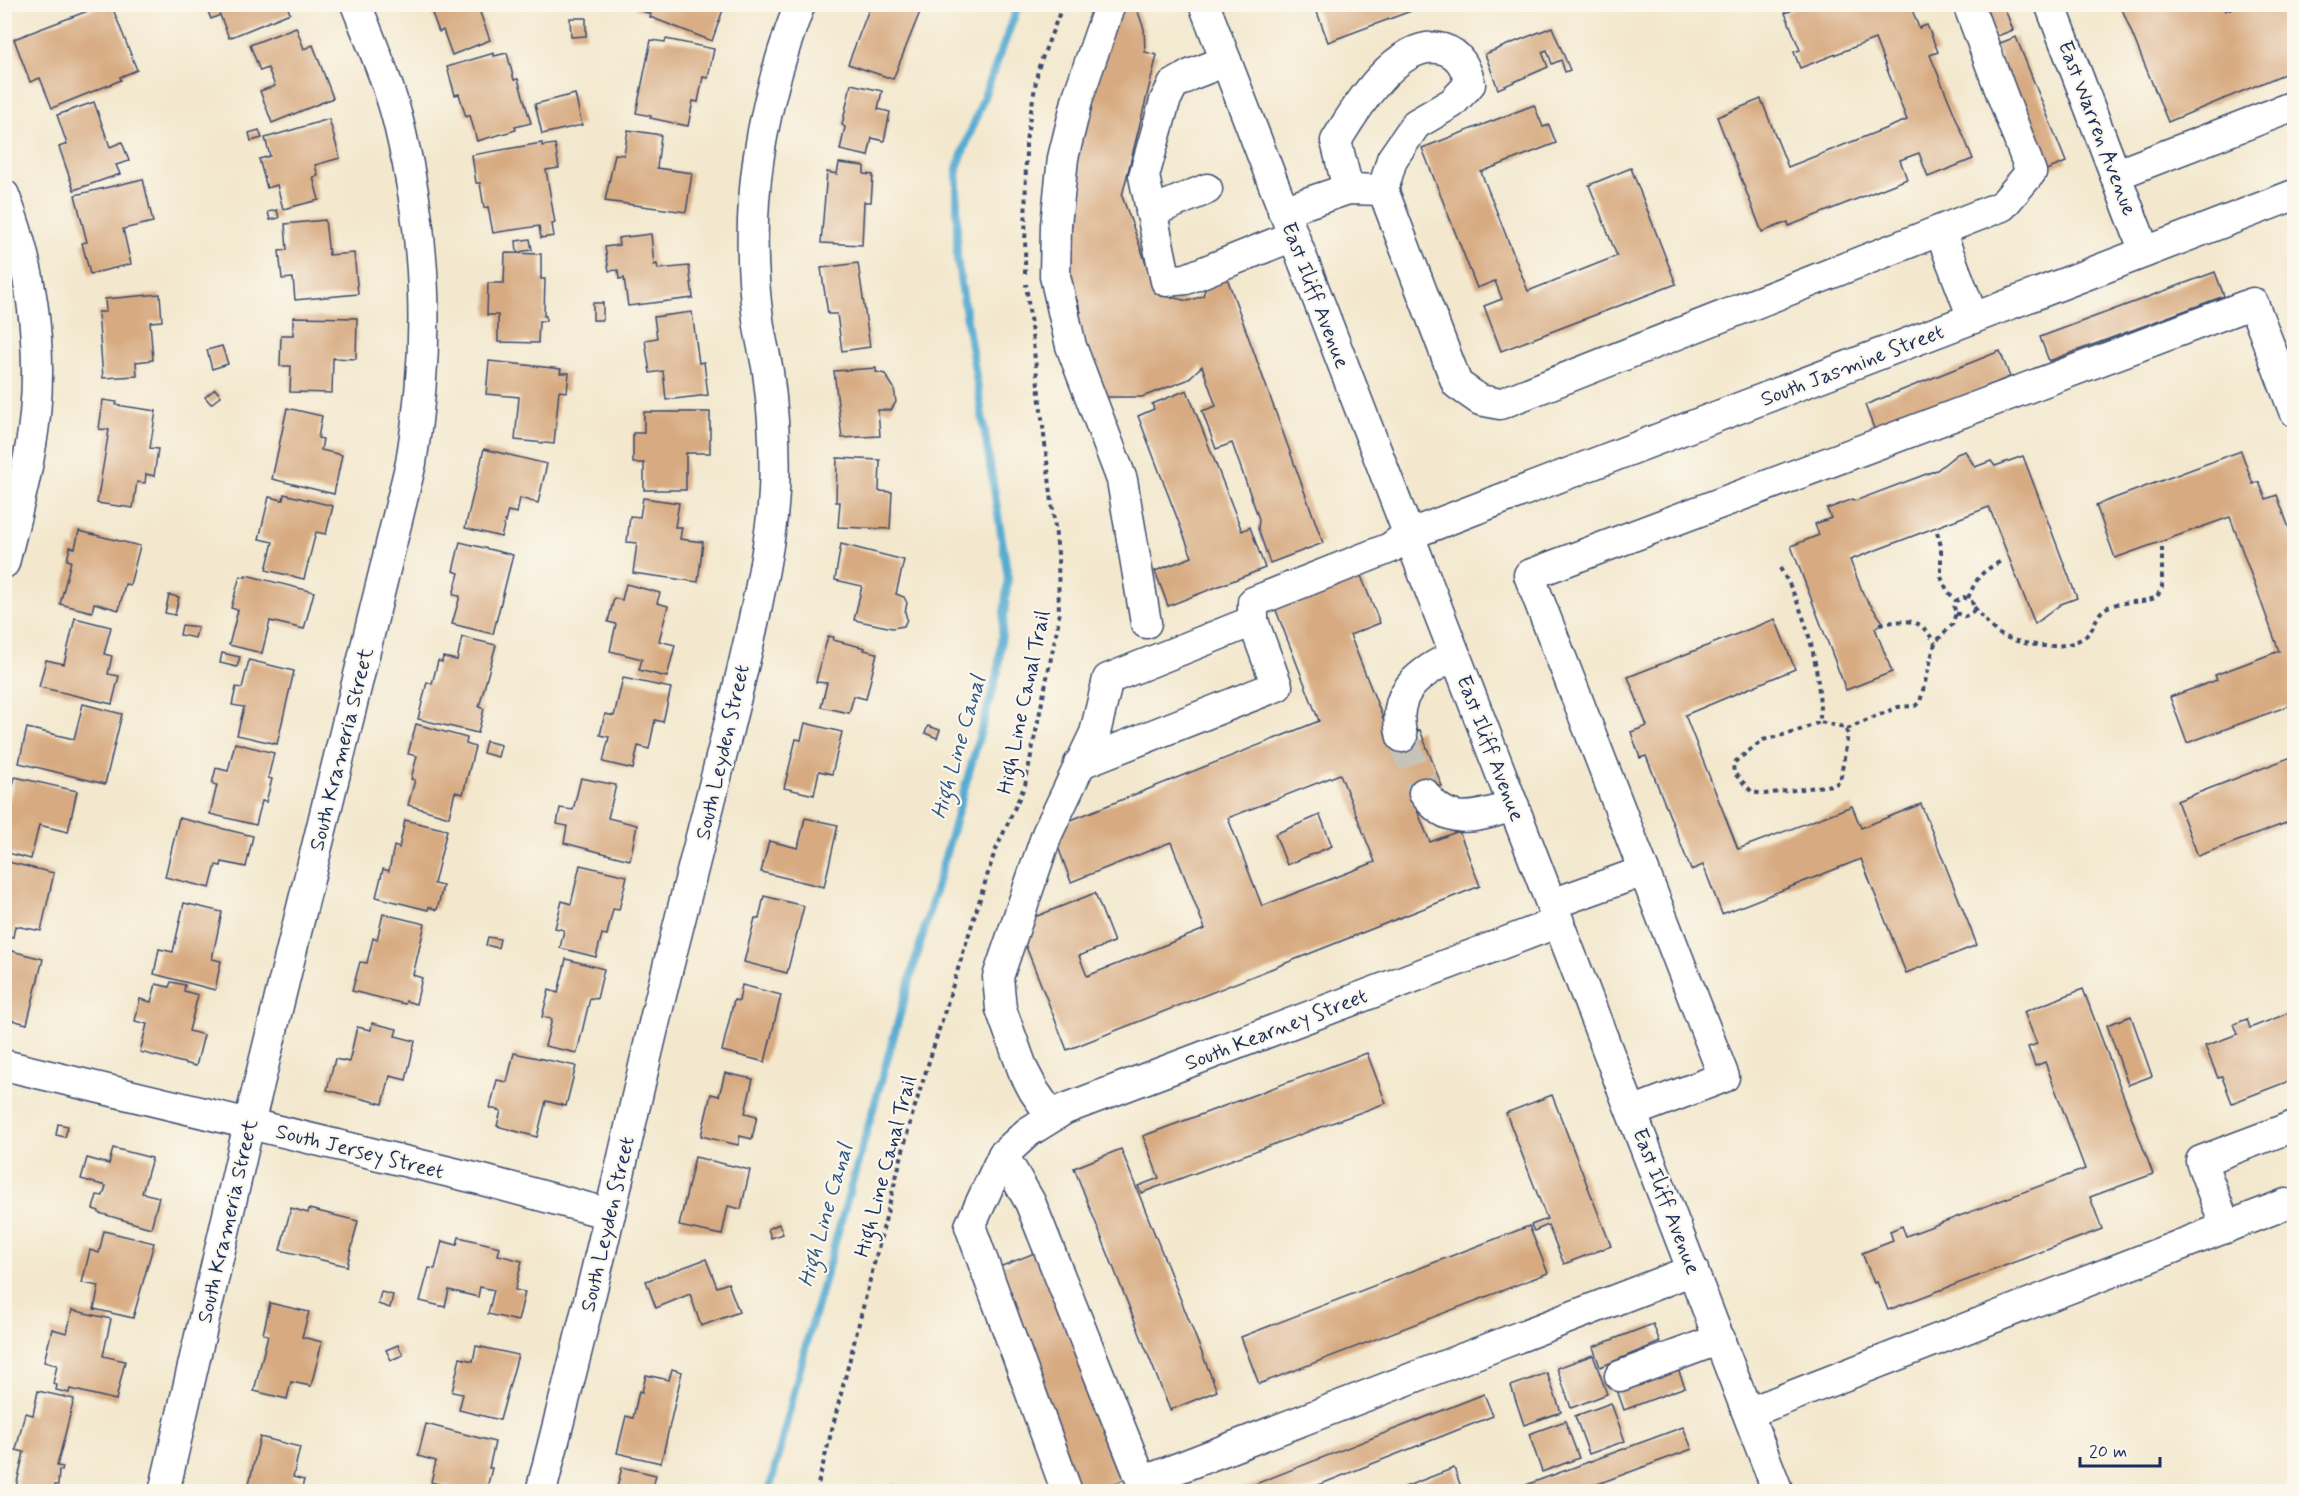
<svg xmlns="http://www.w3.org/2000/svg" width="2299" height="1496" font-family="Mynerve,sans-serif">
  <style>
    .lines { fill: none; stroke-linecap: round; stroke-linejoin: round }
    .stream { stroke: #55abd1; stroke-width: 8 }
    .building { fill: #d7aa81; fill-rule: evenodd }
    .minor-tunnel { stroke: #c8c3b8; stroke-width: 30; stroke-dasharray: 30 15; stroke-linecap: butt }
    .minor-casing { stroke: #3b4b6f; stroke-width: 33 }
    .path { stroke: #3b4b6f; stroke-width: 4; stroke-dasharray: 4.5 4.5; stroke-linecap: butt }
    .minor { stroke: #fff; stroke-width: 30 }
    .labels { text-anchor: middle; stroke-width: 4.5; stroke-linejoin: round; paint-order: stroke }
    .street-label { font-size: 21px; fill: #1b2f5e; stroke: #fbf7ec }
    .water-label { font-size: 22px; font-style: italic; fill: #2f5a86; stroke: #fbf7ec }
  </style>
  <rect width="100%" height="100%" fill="#fbf7ec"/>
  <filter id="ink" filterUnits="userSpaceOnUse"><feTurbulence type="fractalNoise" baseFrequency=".0167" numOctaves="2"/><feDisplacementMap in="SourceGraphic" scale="12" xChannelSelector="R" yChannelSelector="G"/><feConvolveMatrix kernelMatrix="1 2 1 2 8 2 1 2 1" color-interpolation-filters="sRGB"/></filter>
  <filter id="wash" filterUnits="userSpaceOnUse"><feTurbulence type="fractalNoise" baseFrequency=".008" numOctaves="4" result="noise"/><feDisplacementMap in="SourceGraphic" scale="24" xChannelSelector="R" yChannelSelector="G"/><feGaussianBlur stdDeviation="1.35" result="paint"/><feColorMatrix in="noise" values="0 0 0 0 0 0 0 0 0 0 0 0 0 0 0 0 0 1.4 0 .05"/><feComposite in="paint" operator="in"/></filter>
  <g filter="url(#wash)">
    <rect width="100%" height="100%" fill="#f3e8ce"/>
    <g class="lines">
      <path class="stream" d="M769 1492 808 1337 998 671 1008 577 957 258V168L1019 4"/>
    </g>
    <g id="blocks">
      <g class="building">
        <path d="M106 4H111L137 70 120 77 121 80 52 108 40 78 30 82 14 39Z"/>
        <path d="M205 4H286L290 13 229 38 220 15 211 19Z"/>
        <path d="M424 4H477L490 40 452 55 443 30 439 32 430 8 426 9Z"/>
        <path d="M637 4H725L712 41 650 17 651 14 635 9Z"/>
        <path d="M871 4H915L922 7 893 79 848 64Z"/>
        <path d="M1118 4 1137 9 1144 29 1145 52 1157 55 1122 196 1157 294 1188 301 1203 296 1206 286 1227 278 1323 543 1270 563 1258 529 1259 519 1232 443 1216 449 1202 411 1216 406 1202 366 1187 380 1142 397H1105L1075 314 1081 312 1068 274 1071 260 1060 229 1072 225 1071 177Z"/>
        <path d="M1314 4H1427V5L1328 42Z"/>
        <path d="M1808 4H1910L1919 28 1927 25 1938 52 1930 55 1973 159 1928 177 1919 153 1900 160 1907 179 1789 226 1788 222 1762 232 1717 117 1761 99 1788 167 1907 120 1875 39 1800 68 1794 52 1800 50 1785 13Z"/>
        <path d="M1979 4H2003L2013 30 1992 38Z"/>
        <path d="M2120 4H2222L2225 11 2242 4H2294V70L2168 122Z"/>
        <path d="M570 18H586V36L571 37Z"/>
        <path d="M296 27 304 49 313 45 333 98 272 123 260 91 275 86 268 68 260 71 250 45Z"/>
        <path d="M1552 27 1570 70 1565 72 1561 60 1552 64 1547 50 1542 52 1548 67 1498 89 1485 54Z"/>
        <path d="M2016 37 2066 162 2044 171 1995 45Z"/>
        <path d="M666 39 714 49 708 78 703 77 698 102 693 101 688 126 650 118 651 116 636 113 651 40 665 42Z"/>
        <path d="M494 53V56L507 53 514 80 518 79 531 123 515 127 516 130 477 141 470 115 466 117 459 94 455 95 447 67Z"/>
        <path d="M851 84 882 91 878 109 890 112 884 141 872 138 868 156 840 150 845 127 842 125Z"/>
        <path d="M575 94 582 125 542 134 535 104Z"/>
        <path d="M94 102 110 147 122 142 129 161 116 165 120 174 74 190 59 147 67 144 57 115Z"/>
        <path d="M1534 105 1543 127 1549 125 1556 143 1481 172 1528 291 1617 256 1589 185 1631 168 1676 284 1501 351 1484 306 1502 299 1495 281 1477 288 1422 148Z"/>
        <path d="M329 119 340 158 315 165 318 176 313 177 319 200 283 209 277 185 267 188 259 159 270 156 265 138Z"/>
        <path d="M259 130 262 138 251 141 249 133Z"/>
        <path d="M628 130 661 135 657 168 692 173 686 212 605 201 615 154 624 155Z"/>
        <path d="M542 143V146L555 144 559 168 546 170 555 223 552 224 554 236 541 238 539 226 493 233 488 207 484 208 480 183H476L472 155Z"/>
        <path d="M839 163 864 166V174L873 175 871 202H864L862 245 821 243 827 172 837 174Z"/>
        <path d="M143 179 153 222 123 229 131 264 90 274 82 243 87 242 75 195Z"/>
        <path d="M277 210 279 218 270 220 268 212Z"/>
        <path d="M325 220 329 255 354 253 358 294 295 300 293 278 282 279 279 251 287 250 285 224Z"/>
        <path d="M651 234 654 265 657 264 658 269 689 266 693 298 628 306 624 278 619 279 618 270 609 271 605 247 619 245 618 238Z"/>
        <path d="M530 239 532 250 517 252 516 241Z"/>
        <path d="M505 253 541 254V279H545L544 316H546V321H539L538 343 498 342V315H487L488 283H504Z"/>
        <path d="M858 263 870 347 842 351 837 314H828L821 268Z"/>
        <path d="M2215 272 2224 296 2049 361 2040 337Z"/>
        <path d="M160 294 162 321 150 322 153 360 136 362 137 376 103 378 98 312H106L105 299Z"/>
        <rect x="593" y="303" width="10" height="17"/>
        <path d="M692 312 699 363 704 362 708 395 666 400 663 371 650 373 645 340 657 338 654 317Z"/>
        <path d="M293 317 357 318 356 359 333 358 332 393 290 392 291 366H280L281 335H293Z"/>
        <path d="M222 346 228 364 212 369 207 350Z"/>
        <path d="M2000 351 2010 377 1875 431 1865 405Z"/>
        <path d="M489 361 561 369 560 373H569L567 392 559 391 554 444 515 440 519 397 486 394Z"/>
        <path d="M876 368V372L885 374 894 388 896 402 891 410H878L880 436 842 438 834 371Z"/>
        <path d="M215 389 221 396 211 404 205 397Z"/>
        <path d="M1187 390 1242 531 1250 527 1265 568 1168 606 1155 571 1192 557 1138 416 1154 409 1152 404Z"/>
        <path d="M103 400 117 402 116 405 156 411 150 448 158 449 154 476 146 474 145 483 137 482 133 508 97 503 109 430 99 429Z"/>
        <path d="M287 408 322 416 318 438 323 439 321 450 342 455 334 494 272 479Z"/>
        <path d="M644 412H710V453H686V490H644V463H633V433H644Z"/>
        <path d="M484 449 547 464 538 503 520 498 517 513 508 511 501 537 465 528Z"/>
        <path d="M1965 451 1975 467 1991 461 1995 466 2023 456 2077 598 2061 604 2035 624 1989 507 1850 560 1864 596 1883 622 1875 628 1892 672 1846 690 1791 546 1819 535 1815 524 1831 518 1827 509 1853 499 1855 501 1937 470 1957 454Z"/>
        <path d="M2241 451 2253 484 2259 482 2266 499 2277 495 2294 542V704L2187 743 2170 697 2217 680 2215 675 2279 651 2230 517 2115 558 2096 505Z"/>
        <path d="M837 458 880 460 879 491 892 492 890 529 838 527 840 502H836Z"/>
        <path d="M284 494 333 506 326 534 316 532 304 579 266 570 273 542 259 539 269 497 283 500Z"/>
        <path d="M643 498 679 503 675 527H682L680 539 703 542 698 582 633 573 637 543 627 542 630 516 640 517Z"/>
        <path d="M79 531 140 546 130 585 125 584 119 610 94 603 92 612 60 604 71 561 67 560 70 547 75 548Z"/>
        <path d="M460 542 513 555 493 634 452 624 460 596 453 595 459 573 453 571Z"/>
        <path d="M841 544 904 560 896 594 904 597 907 603 905 612 907 619 904 626 892 628 854 620 862 586 835 580Z"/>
        <path d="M1357 566 1380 623 1350 635 1392 741 1420 730 1442 786 1412 798 1430 842 1459 831 1480 886 1067 1050 1017 924 1095 893 1114 942 1079 956 1087 976 1205 929 1171 842 1071 882 1051 828 1319 721 1272 600ZM1340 774 1375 862 1262 906 1228 818Z"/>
        <path d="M246 575 314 592 304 629 270 621 262 653 229 645 238 610 231 608 240 576 246 577Z"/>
        <path d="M626 584 660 593 657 603 668 606 659 641 675 645 667 677 639 670 642 659 610 651 616 624 608 622 614 598 622 600Z"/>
        <path d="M169 595 179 597 175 615 165 613Z"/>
        <path d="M75 618 111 627 104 654 112 656 108 674 119 676 112 704 39 687 46 660 64 664Z"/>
        <path d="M1775 619 1795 669 1685 715 1738 849 1852 806 1861 828 1921 804 1977 945 1906 973 1861 859 1722 914 1703 865 1691 870 1646 756 1640 758 1631 732 1647 726 1628 677Z"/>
        <path d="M182 625 198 627 195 638 180 635Z"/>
        <path d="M828 636 834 637 833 640 865 648 864 650 877 653 866 699 854 696 849 713 821 707 827 683 816 682Z"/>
        <path d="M462 637 496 645 479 707 484 709 478 733 418 719 427 682 432 684 438 661 442 662 443 657 457 660Z"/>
        <path d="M222 653 240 657 237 667 220 663Z"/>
        <path d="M249 660 294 671 277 744 237 735 244 707 232 705 236 687 242 688Z"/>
        <path d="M623 678 671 688 663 722 655 720 649 749 638 746 633 769 603 762 609 737 600 735 605 714 614 716Z"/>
        <path d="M83 704 122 714 105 784 19 763 27 728 74 739Z"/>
        <path d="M805 723 842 732 832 774 819 771 814 795 784 788 796 739 801 740Z"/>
        <path d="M416 724 467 738 466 744 475 747 463 794 455 792 449 817 408 805 415 780 411 779 417 756 408 754Z"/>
        <path d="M928 726 940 730 937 738 925 733Z"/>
        <path d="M486 741 501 745 498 757 483 753Z"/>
        <path d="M235 743 274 753 268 778 272 779 266 802 262 801 256 825 210 814 217 785 212 784 216 768 228 771Z"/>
        <path d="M2294 756V820L2198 856 2177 801Z"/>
        <path d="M15 777 77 791 68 832 39 825 31 859 4 852V821Z"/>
        <path d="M581 778 616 785 608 818 637 825 630 860 564 843 567 826 557 824 560 808 573 810Z"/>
        <path d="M1320 815 1332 846 1287 865 1275 834Z"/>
        <path d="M179 818 253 836 246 867 222 862 221 866 216 865 210 888 165 877Z"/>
        <path d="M805 818 838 825 824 887 761 872 769 841 798 848Z"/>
        <path d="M405 820 447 830 434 884 443 886 437 910 429 907 428 910 376 897 383 869 389 871 394 846 399 848Z"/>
        <path d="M4 861 54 873 41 931 15 926 13 937 4 935Z"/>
        <path d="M580 865 627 876 619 910 613 909 607 935 602 934 596 957 560 948 564 930 555 928 562 901 571 904Z"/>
        <path d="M764 896 804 906 787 973 744 962 755 918 759 919Z"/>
        <path d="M184 903 222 912 212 959 221 961 215 990 154 974 159 949 173 952Z"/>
        <path d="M383 914 425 924 413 975 422 978 416 1004 406 1001 405 1004 352 991 360 962 367 963 373 938 377 940Z"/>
        <path d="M488 937 500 939 498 948 486 945Z"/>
        <path d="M4 949 43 959 27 1024 4 1018Z"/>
        <path d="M566 959 604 969 597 999 590 998 577 1053 545 1046 552 1019 542 1017 549 990 558 993Z"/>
        <path d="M171 982 185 985 184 991 198 995 189 1031 204 1035 196 1066 140 1052 147 1024 135 1021 140 999 151 1002 156 984 169 987Z"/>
        <path d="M742 985 781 995 765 1062 722 1051 734 1000 739 1001Z"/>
        <path d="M2083 989 2153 1174 2090 1197 2102 1229 1888 1310 1877 1282 1874 1283 1862 1253 1893 1241 1890 1231 1902 1226 1906 1236 2085 1169 2045 1062 2035 1066 2028 1047 2037 1044 2024 1012Z"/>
        <path d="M2294 1011V1079L2232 1103 2222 1077 2218 1078 2205 1046 2238 1034 2234 1024 2247 1019 2250 1028Z"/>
        <path d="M2131 1016 2152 1076 2128 1085 2107 1025Z"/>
        <path d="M372 1023 397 1029 395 1036 415 1041 406 1080 390 1076 383 1104 327 1090 335 1059 349 1062 357 1027 371 1030Z"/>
        <path d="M514 1053 576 1066 566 1106 546 1101 537 1137 497 1126 501 1111 490 1108 497 1080 507 1082Z"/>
        <path d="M1367 1053 1386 1103 1141 1193 1138 1186 1159 1178 1143 1136Z"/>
        <path d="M725 1073 753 1079 745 1113 757 1116 752 1139 740 1136 738 1145 701 1136 711 1094 719 1096Z"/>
        <path d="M1552 1095 1611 1246 1564 1264 1548 1225 1534 1231 1531 1225 1547 1219 1506 1113Z"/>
        <path d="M58 1124 68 1126 65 1137 56 1135Z"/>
        <path d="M113 1148 152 1158 142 1193 159 1197 151 1228 99 1213V1211L93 1209 97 1195 103 1196 106 1186 81 1179 87 1158 109 1164Z"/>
        <path d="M1121 1149 1217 1391 1170 1410 1074 1168Z"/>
        <path d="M695 1157 750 1170 741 1209 728 1206 722 1235 679 1226Z"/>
        <path d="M291 1208 308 1213 309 1209 358 1221 347 1266 280 1250Z"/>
        <path d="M779 1224 783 1234 771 1238 768 1229Z"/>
        <path d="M1529 1226 1548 1273 1259 1384 1241 1337Z"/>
        <path d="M104 1231 154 1243 133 1318 94 1309 99 1286 82 1283 90 1250 99 1253Z"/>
        <path d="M459 1237 500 1247 498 1255 522 1261 515 1290 525 1292 518 1321 488 1314 494 1290 480 1287 478 1297 449 1290 445 1307 420 1301 429 1268 435 1269 442 1241 457 1245Z"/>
        <path d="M1037 1252 1125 1479 1094 1492H1078L992 1270Z"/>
        <path d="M706 1259 717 1287 728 1283 739 1312 701 1326 690 1294 656 1308 646 1281Z"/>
        <path d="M381 1292 393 1295 390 1308 378 1304Z"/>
        <path d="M270 1303 309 1312 302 1337 322 1342 311 1386 291 1382 287 1399 254 1391 268 1335 263 1334Z"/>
        <path d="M72 1310 111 1319 103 1356 125 1361 116 1400 70 1389 69 1393 56 1390 57 1385 53 1384 57 1365 44 1362 52 1329 67 1333Z"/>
        <path d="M1653 1324 1660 1342 1600 1367 1593 1347Z"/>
        <path d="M398 1345 403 1355 391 1360 386 1350Z"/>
        <path d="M476 1346 518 1355 500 1420 459 1410 463 1394 452 1392 460 1358 473 1361Z"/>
        <path d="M1593 1355 1607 1394 1571 1408 1557 1368Z"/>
        <path d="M1677 1367 1685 1387 1624 1410 1617 1390Z"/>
        <path d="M672 1369 682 1372 661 1463 617 1453 626 1416 633 1418 639 1391 642 1392 646 1375 669 1380Z"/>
        <path d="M1547 1373 1561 1412 1524 1425 1511 1386Z"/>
        <path d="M38 1391 74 1399 57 1466 63 1467 62 1471 59 1470 58 1485H55L53 1492H35L16 1487 24 1452 16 1450 25 1413 33 1415Z"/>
        <path d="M1484 1394 1493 1416 1301 1492H1235Z"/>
        <path d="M1611 1403 1625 1441 1589 1454 1575 1416Z"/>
        <path d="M1565 1421 1579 1458 1542 1472 1529 1434Z"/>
        <path d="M426 1424 495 1442 489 1468H492L486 1492H454L455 1488 431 1482 436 1461 418 1456Z"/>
        <path d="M1683 1427 1692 1449 1576 1492H1528L1526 1485Z"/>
        <path d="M260 1437 300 1447 293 1477 304 1480 301 1492H247Z"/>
        <path d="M622 1467 656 1475 652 1492H616Z"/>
        <path d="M1454 1468 1463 1492H1394V1491Z"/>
        <path d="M895 1486 914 1491 913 1492H894Z"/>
      </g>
    </g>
  </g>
  <g filter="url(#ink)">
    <use href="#blocks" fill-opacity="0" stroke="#3b4b6f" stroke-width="1.5"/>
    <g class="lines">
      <path class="minor-tunnel" d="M1402 737 1424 793"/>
      <defs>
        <g id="minor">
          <path d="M1110 4 1078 97 1063 158 1056 225 1055 276 1071 346 1122 480 1146 623"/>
          <path d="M1204 4 1778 1492"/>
          <path d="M2050 4 2145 252"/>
          <path d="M1226 61 1190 75 1173 85 1165 101 1144 176 1166 281 1186 279 1293 236"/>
          <path d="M2115 175 2294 106"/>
          <path d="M1348 189 1336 141C1355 109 1399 37 1443 49 1460 54 1466 68 1470 84L1452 103 1416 124 1392 159 1383 190"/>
          <path d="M4 195C31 264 42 341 35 415 30 465 16 514 4 563"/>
          <path d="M1283 211 1348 189 1383 190 1457 384 1480 400 1500 404 2002 206 2031 172 1968 4"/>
          <path d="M1151 212 1207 189"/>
          <path d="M1940 231 1973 318"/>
          <path d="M1402 737C1390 692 1419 673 1455 655"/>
          <path d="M1079 764 1277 686 1253 621"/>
          <path d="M1424 793C1449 829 1478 816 1514 806"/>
          <path d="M1552 904 1644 871"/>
          <path d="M4 1065 479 1179 610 1214"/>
          <path d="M1632 1112 1724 1077 1529 575 2253 303 2294 411"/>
          <path d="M1052 1117 1034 1091 1023 1070 1001 1009 998 977 1047 834 1095 733 1108 679 1253 621V602L1390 548 1408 535 2294 195"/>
          <path d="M1003 1155 1030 1202 1142 1482 1693 1270"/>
          <path d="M2226 1228 2201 1161 2294 1126"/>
          <path d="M1620 1376 1720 1339"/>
          <path d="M1748 1413 2286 1204"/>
          <path d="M164 1492 249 1124 411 463C430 349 428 242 400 129 390 86 372 45 356 4"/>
          <path d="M541 1492C564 1400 588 1309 609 1217 628 1138 645 1058 665 979 689 884 713 791 736 697 749 642 762 588 770 532 778 479 775 425 768 372 765 354 760 337 758 319 743 210 760 107 800 4"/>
          <path d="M1067 1492 970 1226 1003 1155 1028 1132 1065 1109 1559 922"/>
        </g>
      </defs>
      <use href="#minor" class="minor-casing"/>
      <g class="path">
        <path d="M1025 274 1026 141 1038 69 1063 4"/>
        <path d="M1937 532 1941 546V577L1947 590 1956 601"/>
        <path d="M1780 568C1807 612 1821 670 1820 722L1844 727 1848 734 1840 782 1832 785 1764 794 1752 792 1734 773 1733 765 1736 761 1763 740 1795 732 1820 722"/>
        <path d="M1968 598C1977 578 1980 572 2000 562"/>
        <path d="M1974 607C1982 616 1991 630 2003 636 2026 646 2066 653 2087 635 2096 627 2095 613 2108 607 2124 600 2141 604 2157 597L2162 587V545"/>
        <path d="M1880 624C1909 620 1918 616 1935 643"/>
        <path d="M1847 729 1898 707 1915 706 1920 702 1935 643 1952 625 1956 613 1954 607 1956 601 1964 597 1972 602 1974 607 1973 612 1965 617 1956 613"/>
        <path d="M816 1492 911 1119 994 854 1025 785 1059 619 1058 553 1026 284"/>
      </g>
      <use href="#minor" class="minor"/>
    </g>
  </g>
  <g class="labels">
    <g class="street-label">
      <text transform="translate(2098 128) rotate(69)" y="7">East Warren Avenue</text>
      <text transform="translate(1316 295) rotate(69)" y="7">East Iliff Avenue</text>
      <text transform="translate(1852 365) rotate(-21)" y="7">South Jasmine Street</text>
      <text transform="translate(1023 702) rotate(-78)" y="7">High Line Canal Trail</text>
      <text transform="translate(1491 748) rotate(69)" y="7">East Iliff Avenue</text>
      <text transform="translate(341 749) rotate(-76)" y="7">South Krameria Street</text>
      <text transform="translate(722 752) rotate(-77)" y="7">South Leyden Street</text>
      <text transform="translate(1276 1029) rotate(-21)" y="7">South Kearney Street</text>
      <text transform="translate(360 1151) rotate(14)" y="7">South Jersey Street</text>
      <text transform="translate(885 1166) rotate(-75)" y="7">High Line Canal Trail</text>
      <text transform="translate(1667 1201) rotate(69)" y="7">East Iliff Avenue</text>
      <text transform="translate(227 1221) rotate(-77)" y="7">South Krameria Street</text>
      <text transform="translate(607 1224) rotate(-77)" y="7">South Leyden Street</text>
    </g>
    <g class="water-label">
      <text transform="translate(957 747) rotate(-74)" y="8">High Line Canal</text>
      <text transform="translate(824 1215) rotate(-74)" y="8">High Line Canal</text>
    </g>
  </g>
  <rect width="2299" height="1496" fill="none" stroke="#fbf7ec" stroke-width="24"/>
  <path d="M2080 1457v9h80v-9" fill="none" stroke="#1b2f5e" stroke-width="3"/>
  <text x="2089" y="1457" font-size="18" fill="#1b2f5e" stroke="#fbf7ec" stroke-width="4.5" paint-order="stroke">20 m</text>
</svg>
